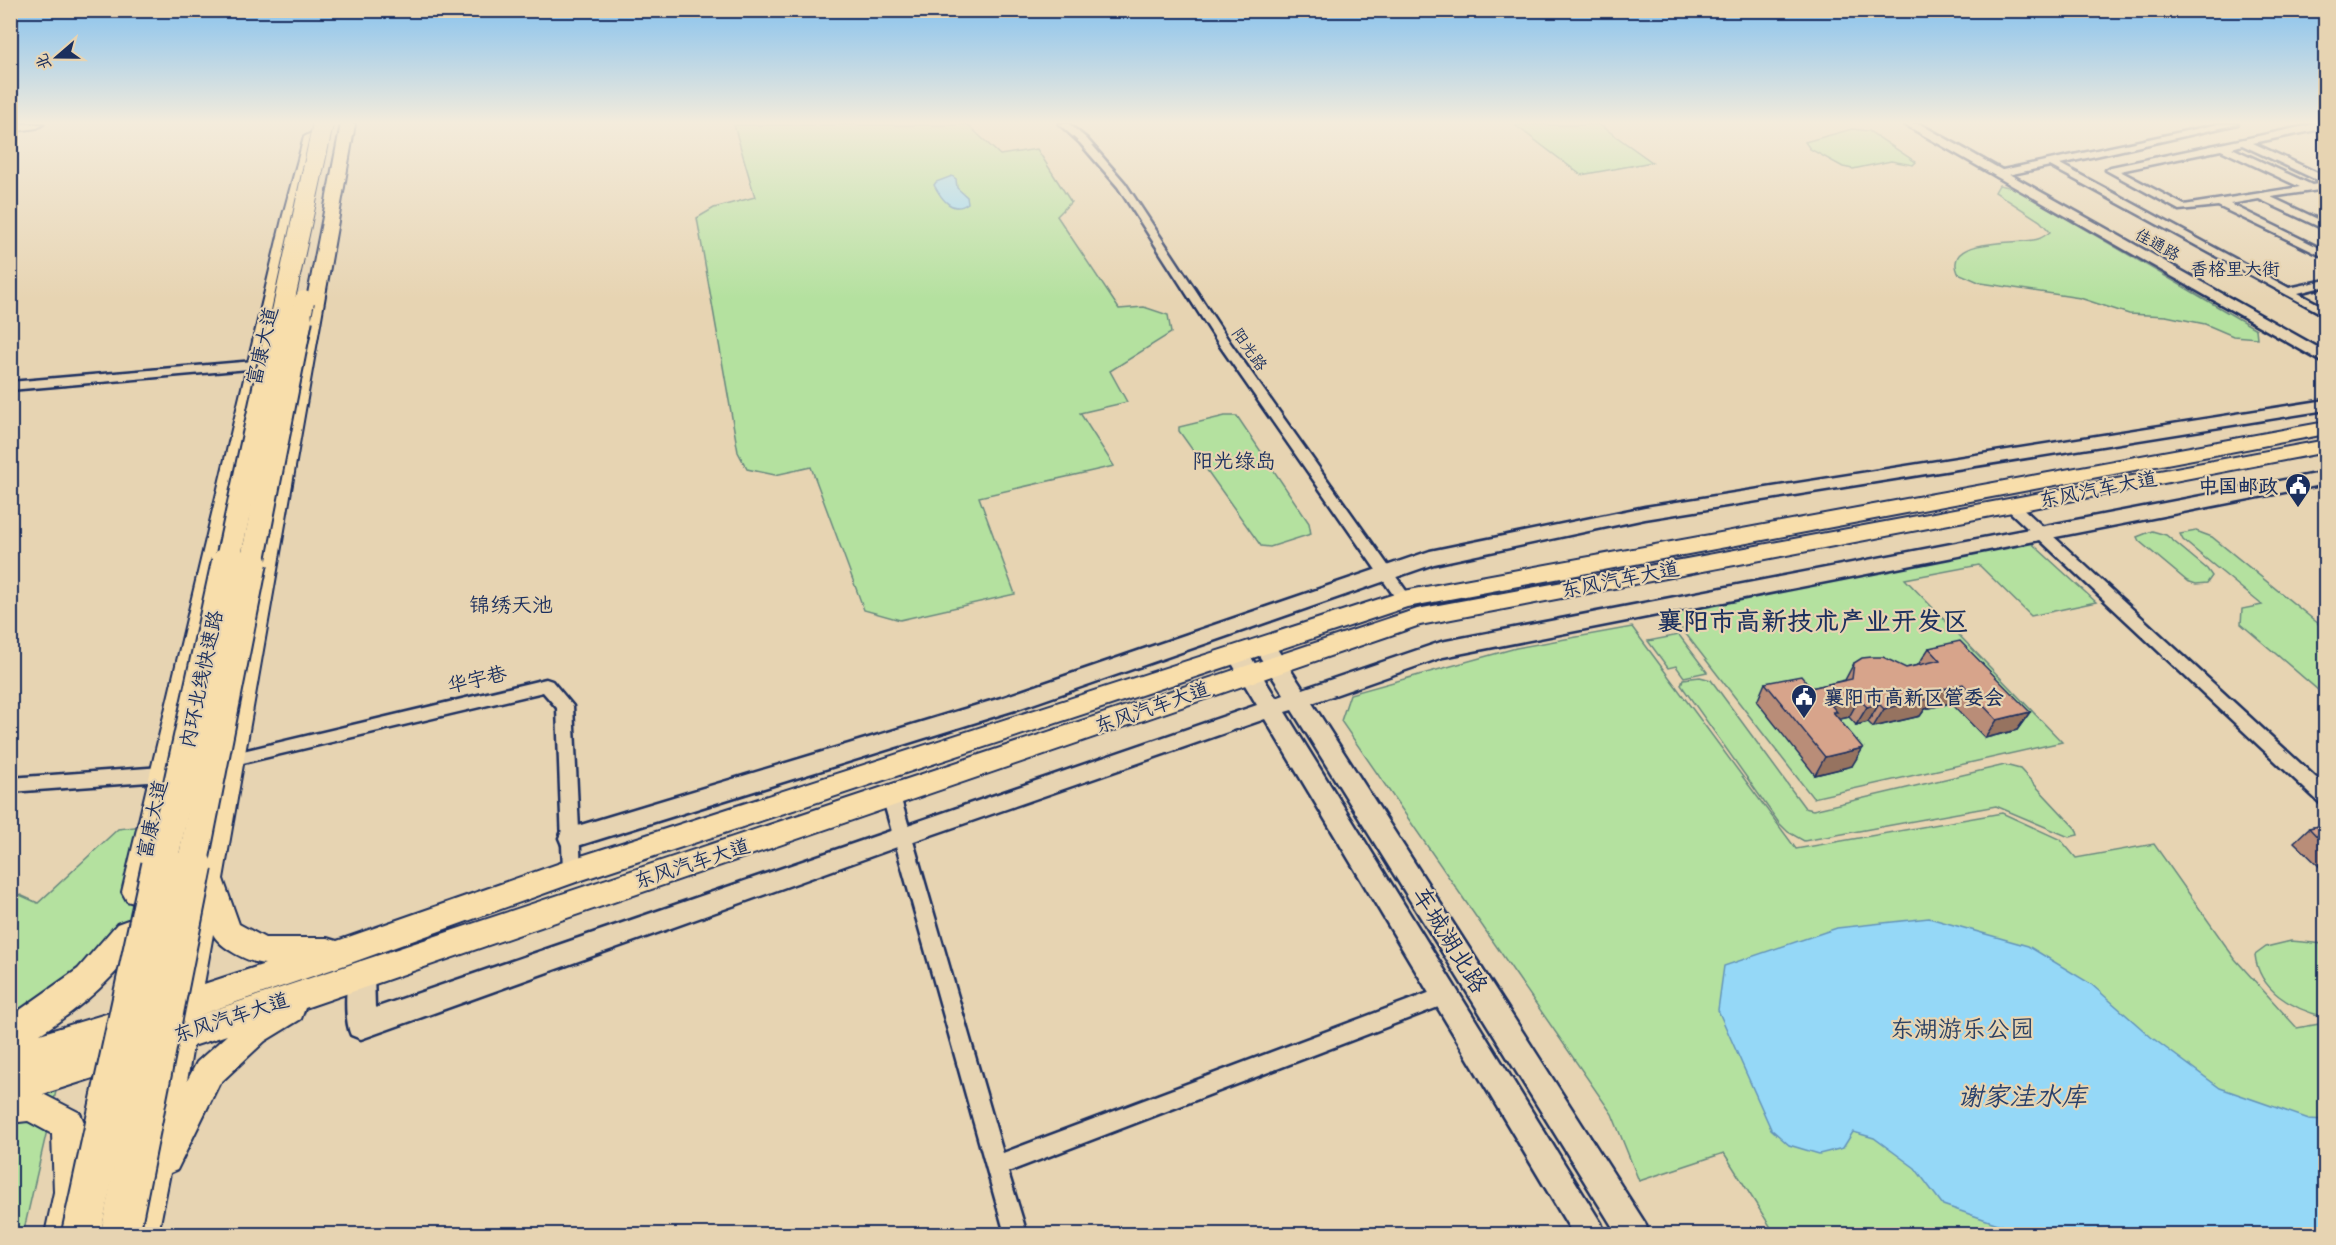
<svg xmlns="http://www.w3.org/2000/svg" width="2336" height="1245" font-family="'Balsamiq Sans','LXGW WenKai TC',sans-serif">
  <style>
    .green { fill: #b4e19f; stroke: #68887e; stroke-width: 1.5 }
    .water { fill: #95d8f7; stroke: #6494ba; stroke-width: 1.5 }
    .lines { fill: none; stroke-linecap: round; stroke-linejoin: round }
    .street-casing { stroke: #1b2f5e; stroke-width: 5 }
    .secondary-casing { stroke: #1b2f5e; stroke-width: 5 }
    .primary-casing { stroke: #1b2f5e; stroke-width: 4 }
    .street { fill: #e7d4b2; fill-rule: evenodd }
    .secondary { fill: #e7d4b2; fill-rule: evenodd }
    .primary { fill: #f8deab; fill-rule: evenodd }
    .highway-bridge-far3-casing { stroke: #1b2f5e; stroke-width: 22; stroke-linecap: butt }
    .highway-bridge-far2-casing { stroke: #1b2f5e; stroke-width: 28; stroke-linecap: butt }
    .highway-bridge-far1-casing { stroke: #1b2f5e; stroke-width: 34; stroke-linecap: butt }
    .highway-bridge-casing { stroke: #1b2f5e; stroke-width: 42; stroke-linecap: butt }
    .highway-bridge-far3 { stroke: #f8deab; stroke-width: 20 }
    .highway-bridge-far2 { stroke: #f8deab; stroke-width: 24 }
    .highway-bridge-far1 { stroke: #f8deab; stroke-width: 30 }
    .highway-bridge { stroke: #f8deab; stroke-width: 38 }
    .wall { fill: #b98d78; stroke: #1b2f5e; stroke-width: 1.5 }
    .shaded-wall { fill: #967361; stroke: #1b2f5e; stroke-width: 1.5 }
    .building { fill: #d7a48b; stroke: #1b2f5e; stroke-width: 1.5 }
    .labels { text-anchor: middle; stroke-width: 4.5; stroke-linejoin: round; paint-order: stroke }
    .far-street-label { font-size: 16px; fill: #1b2f5e; stroke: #e7d4b2 }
    .far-neighbourhood-label { font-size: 18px; fill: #1b2f5e; stroke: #e7d4b2 }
    .street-label { font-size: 20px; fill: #1b2f5e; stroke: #e7d4b2 }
    .poi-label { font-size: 20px; font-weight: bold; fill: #1b2f5e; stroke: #e7d4b2; text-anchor: end }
    .neighbourhood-label { font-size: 21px; fill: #1b2f5e; stroke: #e7d4b2 }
    .near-street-label { font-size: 24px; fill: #1b2f5e; stroke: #e7d4b2 }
    .near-park-label { font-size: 24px; fill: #2a4164; stroke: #e7d4b2 }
    .district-label { font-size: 26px; font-weight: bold; fill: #1b2f5e; stroke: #e7d4b2 }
    .near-water-label { font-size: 26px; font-style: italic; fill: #27406d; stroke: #e7d4b2 }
  </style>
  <rect width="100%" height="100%" fill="#e7d4b2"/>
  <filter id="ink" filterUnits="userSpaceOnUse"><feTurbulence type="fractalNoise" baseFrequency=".0167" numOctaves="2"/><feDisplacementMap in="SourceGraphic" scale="12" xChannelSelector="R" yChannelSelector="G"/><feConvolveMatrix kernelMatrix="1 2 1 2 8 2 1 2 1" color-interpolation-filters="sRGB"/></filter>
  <g filter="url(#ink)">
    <g class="green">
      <path d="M734 125H968L1000 155 1037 149 1071 202 1057 216 1119 309 1144 307 1168 315 1171 333 1110 371 1127 402 1080 413 1114 466 979 497 1015 594 900 620 864 610 811 467 775 475 747 469 738 452 697 218 714 208 755 197Z"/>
      <path d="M1515 125H1600L1652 162 1581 175Z"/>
      <path d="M1852 129 1869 131 1916 162 1913 165 1891 161 1853 169 1843 167 1810 149 1805 142Z"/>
      <path d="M1999 185 2014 188 2256 329 2257 338 2233 336 2205 324 2166 316 2129 314 2080 298 1981 283 1958 273C1942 236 2021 245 2038 239 2042 238 2046 235 2050 232L2040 221 1995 192Z"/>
      <path d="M1225 416H1237L1309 523 1311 534 1270 547 1261 546 1179 431V427Z"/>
      <path d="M2152 531 2166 535 2207 569 2212 576 2207 583 2196 584 2187 581 2139 541 2137 537Z"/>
      <path d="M2196 531 2212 537 2325 629V696L2241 624 2242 609 2262 605 2183 540 2180 534Z"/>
      <path d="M2025 537 2096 602 2031 616 1979 565 1905 579 2062 742 1813 798 1665 607Z"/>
      <path d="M1632 627 1796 849 2002 813 2061 840 2076 858 2154 844 2235 959 2297 1028 2325 1023V1234H1775L1724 1153 1639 1181 1612 1114 1341 721 1350 694 1516 648Z"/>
      <path d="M1679 635 1707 672 1684 677 1676 666 1668 668 1648 641Z"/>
      <path d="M1700 677 1711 680 1805 808 1813 810 2005 765 2020 769 2076 829 2078 835 2069 837 1996 806 1804 841 1788 832 1779 823 1681 685 1683 679Z"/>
      <path d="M151 825 130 920 83 975 11 1024V891L38 903 118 829Z"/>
      <path d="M2291 941 2325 944V1017C2293 1009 2259 991 2255 955L2266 947Z"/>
      <path d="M60 1074 23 1234H11V1088Z"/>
    </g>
    <g class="water">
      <path d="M952 176 956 179 957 188 967 197 968 203C952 215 941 198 934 185L936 182Z"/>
      <path d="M1929 918 2028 946 2091 984 2151 1037 2220 1088 2309 1119 2325 1120V1234H2027L1943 1205 1915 1168 1874 1138 1853 1132 1843 1148 1819 1154 1789 1145 1771 1129 1718 1010 1724 966 1837 928Z"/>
    </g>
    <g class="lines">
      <defs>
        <g id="street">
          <path d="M1059 124H1069L1087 139 1125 183 1231 344 1409 595 1411 599 1409 603H1399L1220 346 1118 187 1080 143Z"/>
          <path d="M2219 124H2238L2060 164 2289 288 2326 280V286L2298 293 2326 308V316L2050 166 1998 177 1993 174 1998 171Z"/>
          <path d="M2315 124H2326V128L2253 143 2326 177V189L2271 197 2326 223V230L2259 199 2230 204 2326 251V258L2218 206 2179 210 2106 170 2111 167ZM2242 145 2323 183H2324L2312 185 2232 148ZM2221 150 2300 187 2184 205 2120 171Z"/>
          <path d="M267 360 273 364 271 367 10 390V382Z"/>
          <path d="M2011 501 2016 502 2326 787V805L2320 803 2006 508 2004 505 2006 502Z"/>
          <path d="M546 679 552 681 573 706 581 871 578 876 572 879 566 876 563 871 557 708 543 692 230 766 224 765 222 760 224 755 230 754Z"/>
          <path d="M162 767 168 769 170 774 168 779 162 781 10 792V778Z"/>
          <path d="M891 789 897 791 900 796 1003 1153 1447 986 1454 989 1457 995 1454 1001 1008 1172 1027 1234H1005L882 796 885 791Z"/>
        </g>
        <g id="secondary">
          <path d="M1904 124H1920L2326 352V364Z"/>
          <path d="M2326 400V410L1645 519 1434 564 1015 710 571 848 562 845 559 838 562 831 571 828 1001 698 1430 551 1645 507Z"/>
          <path d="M2326 472V484L1443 657 1312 703 1645 1223 1649 1234H1617L1292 710 1285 712 1601 1223 1605 1234H1573L1265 719 911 842 361 1039 351 1035C344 1020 345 980 352 965L361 961 370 965 374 973 375 1008 1257 705 1227 655 1230 649 1238 647 1246 649 1276 698 1284 695 1253 646 1256 641 1264 638 1272 641 1303 689 1441 642Z"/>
        </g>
        <g id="primary">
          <path d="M10 124H44L37 128 10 132Z"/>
          <path d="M341 124H355L223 879 239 924 265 938H327L337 941 572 859 1404 591 2326 422V434L1407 607 576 882 348 964 199 1015 1417 609 2326 440V452L1420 625 305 1008 301 1019 265 1041 219 1084 177 1170 170 1173 158 1234H123L159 1057 43 1094 80 1113 85 1125 87 1168 91 1178 79 1234H45L54 1192 52 1134 28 1121 10 1123V1073L166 1024 10 1073V1017L78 969 117 924 128 920 139 924 143 933C125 972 76 1011 40 1034L172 994ZM213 934C220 948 249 963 265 964L204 984ZM227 1035 197 1062 187 1081 193 1046Z"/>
          <path d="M311 133 318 137 299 215 152 892 147 901 137 904 127 901 122 892 283 215 304 137Z"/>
        </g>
      </defs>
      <use href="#street" class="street-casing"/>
      <use href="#secondary" class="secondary-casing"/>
      <use href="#primary" class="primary-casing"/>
      <use href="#street" class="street"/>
      <use href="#secondary" class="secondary"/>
      <use href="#primary" class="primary"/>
      <defs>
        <g id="highway-bridge-far3">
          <path d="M280 321 323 124"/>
          <path d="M300 321 304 301"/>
        </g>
        <g id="highway-bridge-far2">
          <path d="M227 564 280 319"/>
          <path d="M252 564 300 319"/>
        </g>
        <g id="highway-bridge-far1">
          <path d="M161 867 227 562"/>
          <path d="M192 867 252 562"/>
        </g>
        <g id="highway-bridge">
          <path d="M81 1234 161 866"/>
          <path d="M120 1234 193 866"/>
        </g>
      </defs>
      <use href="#highway-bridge-far3" class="highway-bridge-far3-casing"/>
      <use href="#highway-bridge-far2" class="highway-bridge-far2-casing"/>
      <use href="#highway-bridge-far1" class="highway-bridge-far1-casing"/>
      <use href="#highway-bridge" class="highway-bridge-casing"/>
      <use href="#highway-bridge-far3" class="highway-bridge-far3"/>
      <use href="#highway-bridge-far2" class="highway-bridge-far2"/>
      <use href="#highway-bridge-far1" class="highway-bridge-far1"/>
      <use href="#highway-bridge" class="highway-bridge"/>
    </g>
    <g class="wall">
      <path d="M1929 648 2030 712 2017 730 1985 738 1951 703 1925 709 1920 716 1873 727 1868 722 1856 725 1849 717 1839 719 1852 766 1815 775 1757 702 1765 683 1811 688 1845 680 1854 663 1906 668 1918 665Z"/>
      <path d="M2325 825V872L2294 842 2309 828Z"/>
    </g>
    <g class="shaded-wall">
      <path d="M1963 684 1951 703 1925 709 1920 716 1873 727 1884 709 1927 693Z"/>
      <path d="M1859 699 1849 717 1832 721 1831 705Z"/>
      <path d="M1879 704 1868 722 1856 725 1867 707Z"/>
      <path d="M2030 712 2017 730 1985 738 1997 720Z"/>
      <path d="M1863 748 1852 766 1815 775 1825 757Z"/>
    </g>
    <g class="building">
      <path d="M1960 641 2030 712 1997 720 1963 684 1927 693 1932 698 1884 709 1879 704 1867 707 1859 699 1831 705 1837 712H1833L1863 748 1825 757 1765 683 1801 676 1811 688 1852 679 1854 663 1862 658 1872 657H1883L1906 668 1940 660 1929 648Z"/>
      <path d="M2325 825V845L2309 828Z"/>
    </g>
  </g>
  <linearGradient id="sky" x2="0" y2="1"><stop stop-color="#87c2ee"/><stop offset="0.41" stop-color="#f4ecdc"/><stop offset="1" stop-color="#f4ecdc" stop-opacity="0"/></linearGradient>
  <rect width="2336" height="299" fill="url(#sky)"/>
  <defs>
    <symbol id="civic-pin" viewBox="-11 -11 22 30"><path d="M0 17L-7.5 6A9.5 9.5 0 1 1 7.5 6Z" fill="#1b2f5e" stroke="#e7d4b2"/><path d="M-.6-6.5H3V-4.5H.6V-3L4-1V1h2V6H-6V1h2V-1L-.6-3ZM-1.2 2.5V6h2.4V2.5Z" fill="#fff"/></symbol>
  </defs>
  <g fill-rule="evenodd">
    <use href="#civic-pin" x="2283" y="471" width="30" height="40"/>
    <use href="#civic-pin" x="1789" y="682" width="30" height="40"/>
  </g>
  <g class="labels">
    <g class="far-street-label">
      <text transform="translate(2158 244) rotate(29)" y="6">佳通路</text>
      <text transform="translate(1250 349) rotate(55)" y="6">阳光路</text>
    </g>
    <g class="far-neighbourhood-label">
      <text x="2235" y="275">香格里大街</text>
    </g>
    <g class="street-label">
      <text transform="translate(262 346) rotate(-77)" y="7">富康大道</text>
      <text transform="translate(2098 489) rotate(-11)" y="7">东风汽车大道</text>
      <text transform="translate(1620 579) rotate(-11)" y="7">东风汽车大道</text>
      <text transform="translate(201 679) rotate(-78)" y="7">内环北线快速路</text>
      <text transform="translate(477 679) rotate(-13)" y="7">华宇巷</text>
      <text transform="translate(1152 707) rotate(-19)" y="7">东风汽车大道</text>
      <text transform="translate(152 819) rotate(-78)" y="7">富康大道</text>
      <text transform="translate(692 863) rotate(-18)" y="7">东风汽车大道</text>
      <text transform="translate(231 1017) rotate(-18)" y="7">东风汽车大道</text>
    </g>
    <g class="poi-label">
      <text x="2278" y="493">中国邮政</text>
      <text x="1824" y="704" text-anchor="start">襄阳市高新区管委会</text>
    </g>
    <g class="neighbourhood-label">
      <text x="1234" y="468">阳光绿岛</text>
      <text x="511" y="612">锦绣天池</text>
    </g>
    <g class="near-street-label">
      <text transform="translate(1450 940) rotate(58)" y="8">车城湖北路</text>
    </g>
    <g class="near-park-label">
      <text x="1962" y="1037">东湖游乐公园</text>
    </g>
    <g class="district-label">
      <text x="1813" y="630">襄阳市高新技术产业开发区</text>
    </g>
    <g class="near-water-label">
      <text x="2022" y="1105">谢家洼水库</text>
    </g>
  </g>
  <rect width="2336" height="1245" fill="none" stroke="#e7d4b2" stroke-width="36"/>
  <rect x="18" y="18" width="2300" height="1209" fill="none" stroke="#1b2f5e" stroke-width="2" filter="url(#ink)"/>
  <g transform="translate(57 57) rotate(250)" stroke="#e7d4b2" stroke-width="4.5" paint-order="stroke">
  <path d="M0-4.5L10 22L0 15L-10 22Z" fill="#1b2f5e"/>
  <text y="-9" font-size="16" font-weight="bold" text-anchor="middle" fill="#1b2f5e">北</text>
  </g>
</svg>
